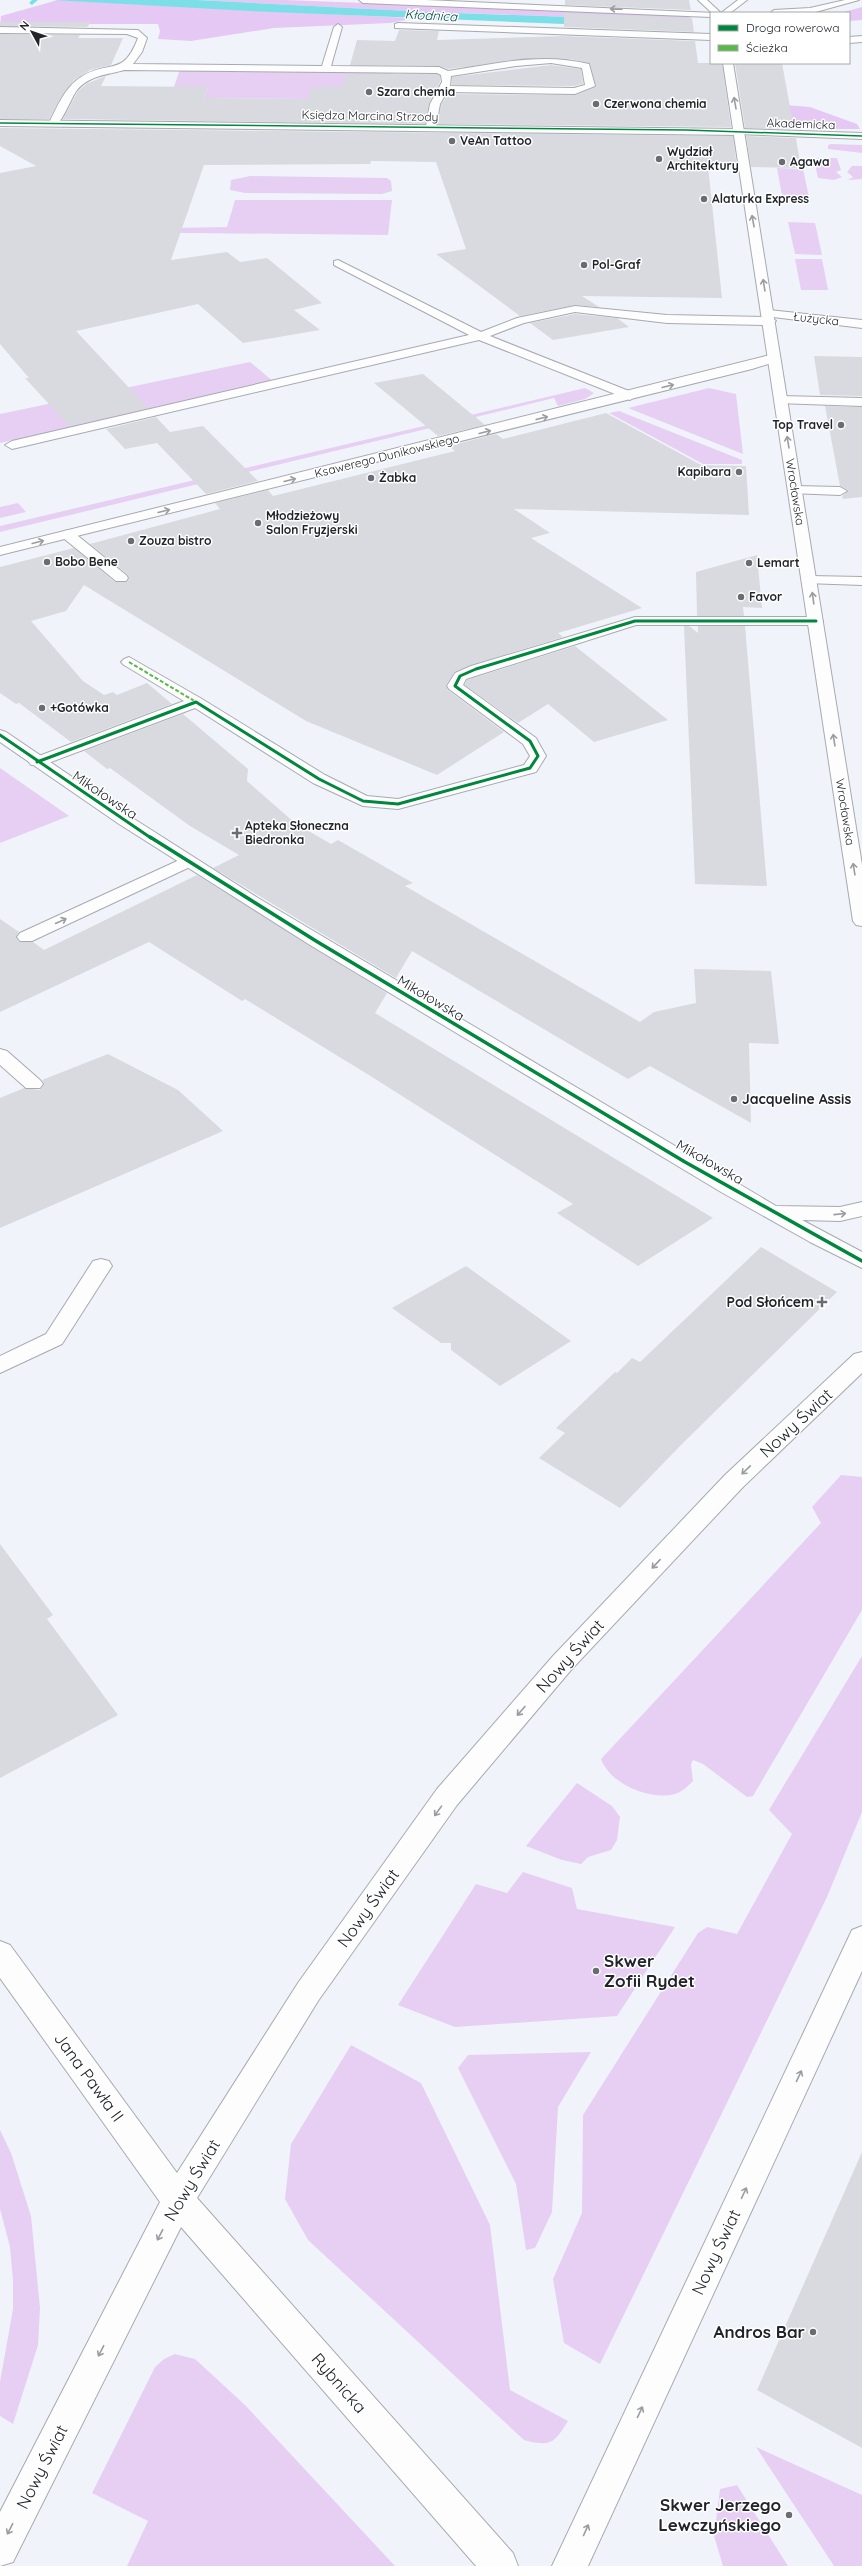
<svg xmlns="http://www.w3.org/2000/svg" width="862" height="2566" font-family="Quicksand,sans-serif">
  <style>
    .green { fill: #e6cff3 }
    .forest { fill: #e5c8f3 }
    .water { fill: #7cdfe8 }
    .pier { fill: #f0f4fa }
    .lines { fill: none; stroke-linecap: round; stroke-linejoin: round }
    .stream { fill: #7cdfe8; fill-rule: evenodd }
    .building { fill: #d8dae0 }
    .service-casing { stroke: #a6aaaf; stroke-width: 2 }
    .minor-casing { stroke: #a6aaaf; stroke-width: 2 }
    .tertiary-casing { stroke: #a6aaaf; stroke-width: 2 }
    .secondary-casing { stroke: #a6aaaf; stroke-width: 2 }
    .service { fill: #fdfdfe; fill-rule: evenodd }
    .minor { fill: #fdfdfe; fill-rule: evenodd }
    .tertiary { fill: #fdfdfe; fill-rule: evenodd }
    .secondary { fill: #fdfdfe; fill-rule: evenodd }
    .quiet { stroke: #58b947; stroke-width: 2; stroke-dasharray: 4 2; stroke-linecap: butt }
    .cycleway-far2-casing { stroke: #fff; stroke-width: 2.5 }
    .cycleway-far1-casing { stroke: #fff; stroke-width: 4.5 }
    .cycleway-casing { stroke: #fff; stroke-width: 5.5 }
    .cycleway-far2 { stroke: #00873e; stroke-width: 1.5 }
    .cycleway-far1 { stroke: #00873e; stroke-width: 3 }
    .cycleway { stroke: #00873e; stroke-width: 3.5 }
    .oneway { stroke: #9a9c9f }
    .poi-dot { fill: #696d73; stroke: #fff; stroke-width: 1.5 }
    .labels { text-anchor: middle; stroke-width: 3; stroke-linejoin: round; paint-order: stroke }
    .far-poi-label { font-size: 12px; font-weight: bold; fill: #21252b; stroke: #fff; text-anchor: start }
    .far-street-label { font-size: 12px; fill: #21252b; stroke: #fff }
    .far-water-label { font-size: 13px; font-style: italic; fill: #07474c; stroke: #fff }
    .street-label { font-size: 14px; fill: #21252b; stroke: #fff }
    .poi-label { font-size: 14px; font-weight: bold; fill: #21252b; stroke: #fff; text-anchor: start }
    .near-street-label { font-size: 17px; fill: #21252b; stroke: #fff }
    .near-poi-label { font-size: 17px; font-weight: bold; fill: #21252b; stroke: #fff; text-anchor: end }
  </style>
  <rect width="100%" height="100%" fill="#f0f4fa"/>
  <g class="green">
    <path d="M180 69H394L390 88 308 99 204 98 208 87H174Z"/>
    <path d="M831 144 862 145V153L828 149V145Z"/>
    <path d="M817 158H837L841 170 836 172 842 177 834 180 818 178 814 160Z"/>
    <path d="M852 166H862V179L848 180 853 177 847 172Z"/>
    <path d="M777 168 803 169 810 202 783 201Z"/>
    <path d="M250 176 387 178 391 181 392 191 382 194 245 193 230 190 231 180Z"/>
    <path d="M235 200H392L388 235 0 231 227 227Z"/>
    <path d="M788 222 815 223 822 255 795 254Z"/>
    <path d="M795 259H822L828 290H801Z"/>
    <path d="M250 362 274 382 0 443V414Z"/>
    <path d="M585 388 594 393 585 399 558 406 554 398 0 532V526Z"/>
    <path d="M709 388 736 394 743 454 628 408Z"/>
    <path d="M619 411 742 460V464H703L609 413Z"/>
    <path d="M18 503 26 512 0 518V507Z"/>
    <path d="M0 768 69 816 0 843Z"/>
    <path d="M841 1475 862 1477V1610L753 1796 747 1797 703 1764 693 1760 691 1764 693 1781C688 1786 682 1792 675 1794 650 1801 610 1784 601 1759L821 1523 812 1507Z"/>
    <path d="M862 1656V1812L827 1897 600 2364 564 2343 553 2279 582 2213 583 2115 698 1933 707 1927 737 1934 792 1834 769 1810Z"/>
    <path d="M577 1783 612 1806 620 1817 617 1840 611 1850 588 1857 581 1864 562 1860 526 1846Z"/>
    <path d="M523 1872 572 1888 577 1909 675 1927 617 2016 455 2027 398 2005 476 1884 507 1893Z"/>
    <path d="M351 2045 421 2083 490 2225 510 2390 568 2421C554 2444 550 2447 524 2440L308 2240 285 2199 291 2144Z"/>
    <path d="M591 2052 558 2107 552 2212 535 2248 526 2250 516 2184 458 2068 468 2055Z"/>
    <path d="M0 2130 11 2153 31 2216 40 2308 38 2345 13 2424 0 2416V2382L13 2309V2280L10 2247 0 2209Z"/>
    <path d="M175 2354 195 2359 245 2405 395 2566H127L148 2521 92 2493 155 2367 164 2359Z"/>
    <path d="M756 2447 862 2495V2566H834Z"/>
    <path d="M737 2485 788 2566H723L714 2536 720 2489Z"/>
  </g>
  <g class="forest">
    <path d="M58 0 408 18 406 20 390 23 274 28 191 41 158 39 160 31 158 24H23L21 28H0L1 16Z"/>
    <path d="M197 0H285L654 14 686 15 690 16V21L428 12Z"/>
    <path d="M862 7V20L849 21V13H840Z"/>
    <path d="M786 105 810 107 857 124 860 129H818L776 117Z"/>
  </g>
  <path class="water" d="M52 0H197L428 12 711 22V30L250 11Z"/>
  <path class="pier" d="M690 19 711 20V32L691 31Z"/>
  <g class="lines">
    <path class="stream" d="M32 0H38L32 5 29 3Z"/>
  </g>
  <g class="building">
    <path d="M565 0H689L691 10 565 5Z"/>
    <path d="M564 13 692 18 694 32 564 27Z"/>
    <path d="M0 22H91L87 27 0 26Z"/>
    <path d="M399 30 439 31 437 40 563 36 695 41 698 63H722L731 127 438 124 441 105 448 94 576 95 596 87 590 64 571 59 536 58 448 69 439 66 350 65 357 40 395 41Z"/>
    <path d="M0 34 80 35 78 38H123L111 65 90 70 74 80 61 97 49 119H0Z"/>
    <path d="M735 63H782L794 129 745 128Z"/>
    <path d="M551 65 581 69 583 84 574 86 452 85V77Z"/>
    <path d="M347 74H437L440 76V82L429 103 425 124 63 119 78 91 88 83 106 76 101 86 208 87 204 98 308 99 312 87H342Z"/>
    <path d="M0 128 733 136 737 167 708 166 722 298 582 296 599 307 575 305 520 316 436 254 466 249 436 162 371 161 370 164 204 165 171 260 227 252 240 262 267 258 322 303 294 310 320 330 243 343 198 304 76 331 148 408 69 426 25 378H29L0 344V173L36 166 0 146Z"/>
    <path d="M746 136 796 138 801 168 751 167Z"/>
    <path d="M575 314 617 318 629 327 553 340 530 323Z"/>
    <path d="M814 356 862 357V396L820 395Z"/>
    <path d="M423 374 485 425 438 436 374 383Z"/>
    <path d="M825 406 862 407V497L843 499 842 496 848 490 840 486Z"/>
    <path d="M606 413 701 465 746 466 749 515 514 509 550 533 531 538 642 608 558 633 563 637 471 665 454 672 446 685 448 690 504 732 437 775 306 721 84 585 66 611 31 621 83 681 104 695 113 692 117 695 147 683 172 704 71 742 19 703 16 704 0 693V567L74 548 115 582H126L129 579 127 574 90 544 220 509 215 503 268 490 273 496 455 451 449 446 496 434 503 439Z"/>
    <path d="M156 417 170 432 203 426 258 481 206 494 157 443 125 449 106 429Z"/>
    <path d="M757 555 762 608 743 607 744 616H697L696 572Z"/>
    <path d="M684 626H689L698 633V626H745L767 886 695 884Z"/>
    <path d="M575 646 668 720 594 742 548 704 518 723 465 685 467 680Z"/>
    <path d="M183 714 248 769 247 781 295 823 331 844 338 840 413 883 405 886 640 1022 654 1012 696 1003 694 969 771 971 779 1044 749 1043 751 1123 650 1066 628 1079 412 951 396 978 213 868 239 855 190 826 110 768 107 769 84 751Z"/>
    <path d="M197 875 387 993 375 1013 713 1218 638 1266 557 1213 573 1204 372 1077 245 999 242 1001 149 942 0 1012V919L19 932 16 937 19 942H33L44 950Z"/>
    <path d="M108 1054 178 1090 223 1131 0 1228V1098L24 1088 40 1090 44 1084 42 1080Z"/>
    <path d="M761 1247 837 1292 682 1444 620 1508 539 1458 565 1433 556 1428 615 1372 617 1373 632 1358 640 1362Z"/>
    <path d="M466 1266 571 1341 500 1386 451 1350V1343H441L392 1308Z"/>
    <path d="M0 1544 53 1615 47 1619 118 1715 0 1778Z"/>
    <path d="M862 2152V2448L757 2390Z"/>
  </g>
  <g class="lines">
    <defs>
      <g id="service">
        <path d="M398 23 711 34V40L395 28V24Z"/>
        <path d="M338 24 342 27 331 66 439 67 448 71C496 64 541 52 589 64L595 86 575 94 447 92 440 104 436 126 431 129 426 126 430 104 442 82 441 75 437 73 124 70C107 75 90 75 77 90 71 98 62 124 54 126L49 123C57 107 65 87 81 77 109 59 123 78 138 38L127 34 0 33V27L138 30 147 38 142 52 133 64 322 66 334 27ZM551 63 582 68 585 85 574 88 450 86 451 76 516 66Z"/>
        <path d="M338 260 481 332 517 318 575 306 667 315 770 317 776 321 770 325 667 323 575 312 524 323 490 336 634 393 636 396 630 400 479 340 12 449 5 445 12 441 469 335 334 265V261Z"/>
        <path d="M781 396 862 398V406L777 403 775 400 777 397Z"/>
        <path d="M795 486 840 487 847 491 840 495 790 493 788 490Z"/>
        <path d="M67 530 72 531 126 575 128 578 126 581H116L62 537 60 534Z"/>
        <path d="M186 857 192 858 195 862 192 866 32 941H20L17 937 20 933Z"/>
        <path d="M0 1049 7 1051 40 1080 43 1084 40 1088H26L0 1065Z"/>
        <path d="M101 1259 109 1261 112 1266 62 1344 0 1373V1356L46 1334 93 1261Z"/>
      </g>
      <g id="minor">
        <path d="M845 0H859L812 13H770L774 10 810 8Z"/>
        <path d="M862 36V42L849 43V37Z"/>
        <path d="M740 129 862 133V139L737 134 735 132Z"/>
        <path d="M810 576 862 577V585L805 583 803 580Z"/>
        <path d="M635 617H816L823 621 816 625H636L466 679 463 685 536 738 546 756 536 772 398 809 363 806 313 783 195 708 43 765H31L29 762 31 759 184 701 124 665 121 662 124 659 129 657 202 699 325 775 367 796 398 799 524 765 530 756 523 744 449 689 447 686 455 673 471 666Z"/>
      </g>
      <g id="tertiary">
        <path d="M359 0H426L715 13H711V17L363 3Z"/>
        <path d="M738 0H747L730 13H721Z"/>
        <path d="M0 120 740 129 745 132 740 135 0 126Z"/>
        <path d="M769 310 862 320V328L765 316 763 314Z"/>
        <path d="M774 354 780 358 778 361 752 369 0 555V547Z"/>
        <path d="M0 730 6 732 131 817 258 898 776 1206 840 1207 862 1202V1216L840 1221 802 1220 862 1252V1268L810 1242 721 1192 310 945 119 824 0 742Z"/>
      </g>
      <g id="secondary">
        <path d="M698 0H707L721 13H712Z"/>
        <path d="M723 63H733L862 865V926L856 925 853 921Z"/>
        <path d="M862 1352V1373L743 1487 571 1670 457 1805 318 2001 197 2198 513 2553 518 2566H476L181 2227 13 2562 0 2566V2512L160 2202 0 1978V1941L10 1945 177 2173 298 1983 437 1789 553 1656 725 1475 854 1354Z"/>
        <path d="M862 1926V1971L588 2566H552L852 1930Z"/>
      </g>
    </defs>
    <use href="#service" class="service-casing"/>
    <use href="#minor" class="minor-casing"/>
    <use href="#tertiary" class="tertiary-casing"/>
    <use href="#secondary" class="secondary-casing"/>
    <use href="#service" class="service"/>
    <use href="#minor" class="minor"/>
    <use href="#tertiary" class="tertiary"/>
    <use href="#secondary" class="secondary"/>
    <path class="quiet" d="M129 662 196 702"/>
    <defs>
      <path id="cycleway-far2" d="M0 123 686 130 862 136"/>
      <g id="cycleway-far1">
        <path d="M0 735 151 838"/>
        <path d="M37 762 196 702 319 779 363 801 398 804 530 768 538 756 530 741 455 686 460 676 476 669 635 621H816"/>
      </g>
      <path id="cycleway" d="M150 837 316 941 685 1162 862 1261"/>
    </defs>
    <use href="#cycleway-far2" class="cycleway-far2-casing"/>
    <use href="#cycleway-far1" class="cycleway-far1-casing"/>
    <use href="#cycleway" class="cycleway-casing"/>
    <use href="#cycleway-far2" class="cycleway-far2"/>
    <use href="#cycleway-far1" class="cycleway-far1"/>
    <use href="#cycleway" class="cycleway"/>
  </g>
  <defs><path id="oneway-shaft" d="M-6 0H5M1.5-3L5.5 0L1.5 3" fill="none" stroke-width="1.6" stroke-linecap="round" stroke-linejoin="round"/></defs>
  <g class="oneway">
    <use href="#oneway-shaft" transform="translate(616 9) rotate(-178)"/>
    <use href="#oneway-shaft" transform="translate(735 103) rotate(-100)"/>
    <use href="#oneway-shaft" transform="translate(753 221) rotate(-100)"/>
    <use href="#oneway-shaft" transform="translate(764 285) rotate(-99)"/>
    <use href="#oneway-shaft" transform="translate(668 386) rotate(-14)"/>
    <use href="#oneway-shaft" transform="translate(542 418) rotate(-14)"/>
    <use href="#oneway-shaft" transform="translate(485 432) rotate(-14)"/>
    <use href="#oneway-shaft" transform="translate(788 442) rotate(-99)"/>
    <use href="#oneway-shaft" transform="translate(290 480) rotate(-14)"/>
    <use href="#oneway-shaft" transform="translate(164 511) rotate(-14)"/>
    <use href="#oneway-shaft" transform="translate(38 542) rotate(-14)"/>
    <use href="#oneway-shaft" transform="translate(813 598) rotate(-98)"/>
    <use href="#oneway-shaft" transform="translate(834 740) rotate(-99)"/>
    <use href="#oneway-shaft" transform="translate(854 869) rotate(-99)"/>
    <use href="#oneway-shaft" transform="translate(61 921) rotate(-25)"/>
    <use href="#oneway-shaft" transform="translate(840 1214) rotate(-6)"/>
    <use href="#oneway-shaft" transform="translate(746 1470) rotate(136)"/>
    <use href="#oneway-shaft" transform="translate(656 1564) rotate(133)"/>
    <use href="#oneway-shaft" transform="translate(521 1711) rotate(131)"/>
    <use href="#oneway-shaft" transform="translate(438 1811) rotate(126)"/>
    <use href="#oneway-shaft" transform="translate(799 2076) rotate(-65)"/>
    <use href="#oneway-shaft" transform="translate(744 2193) rotate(-65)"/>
    <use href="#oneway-shaft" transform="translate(160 2235) rotate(117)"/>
    <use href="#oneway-shaft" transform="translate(101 2351) rotate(117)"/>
    <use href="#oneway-shaft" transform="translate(640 2412) rotate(-65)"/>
    <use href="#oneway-shaft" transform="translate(10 2529) rotate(117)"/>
    <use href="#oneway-shaft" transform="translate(586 2530) rotate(-66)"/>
  </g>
  <g class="poi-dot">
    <circle cx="369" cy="92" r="4"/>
    <circle cx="596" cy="104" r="4"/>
    <circle cx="452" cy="141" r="4"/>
    <circle cx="659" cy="159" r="4"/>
    <circle cx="782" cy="162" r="4"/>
    <circle cx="704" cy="199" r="4"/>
    <circle cx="584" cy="265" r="4"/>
    <circle cx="841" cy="425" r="4"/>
    <circle cx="739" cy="472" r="4"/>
    <circle cx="371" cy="478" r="4"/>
    <circle cx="258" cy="523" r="4"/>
    <circle cx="131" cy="541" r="4"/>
    <circle cx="47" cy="562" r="4"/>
    <circle cx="749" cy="563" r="4"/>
    <circle cx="741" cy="597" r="4"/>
    <circle cx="42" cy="708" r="4"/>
    <path d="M235 827h4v4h4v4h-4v4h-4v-4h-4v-4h4z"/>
    <circle cx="734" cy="1099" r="4"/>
    <path d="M820 1296h4v4h4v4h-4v4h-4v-4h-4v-4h4z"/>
    <circle cx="596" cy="1971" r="4"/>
    <circle cx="813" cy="2332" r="4"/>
    <circle cx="789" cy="2515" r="4"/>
  </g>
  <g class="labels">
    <g class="far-poi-label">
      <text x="377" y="96">Szara chemia</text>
      <text x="604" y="108">Czerwona chemia</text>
      <text x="460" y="145">VeAn Tattoo</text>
      <text x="667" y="156">Wydział<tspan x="667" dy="14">Architektury</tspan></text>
      <text x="790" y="166">Agawa</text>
      <text x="712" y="203">Alaturka Express</text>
      <text x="592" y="269">Pol-Graf</text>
      <text x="833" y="429" text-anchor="end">Top Travel</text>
      <text x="731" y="476" text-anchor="end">Kapibara</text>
      <text x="379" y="482">Żabka</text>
      <text x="266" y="520">Młodzieżowy<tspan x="266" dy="14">Salon Fryzjerski</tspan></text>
      <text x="139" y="545">Zouza bistro</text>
      <text x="55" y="566">Bobo Bene</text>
      <text x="757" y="567">Lemart</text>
      <text x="749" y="601">Favor</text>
      <text x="50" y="712">+Gotówka</text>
      <text x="245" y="830">Apteka Słoneczna<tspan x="245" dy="14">Biedronka</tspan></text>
    </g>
    <g class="far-street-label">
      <text transform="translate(370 116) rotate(1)" y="4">Księdza Marcina Strzody</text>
      <text transform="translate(801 124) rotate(2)" y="4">Akademicka</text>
      <text transform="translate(816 319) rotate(6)" y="4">Łużycka</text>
      <text transform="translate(387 456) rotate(-14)" y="4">Ksawerego Dunikowskiego</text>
      <text transform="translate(795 492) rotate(81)" y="4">Wrocławska</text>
      <text transform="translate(845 812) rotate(81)" y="4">Wrocławska</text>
    </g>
    <g class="far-water-label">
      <text transform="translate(431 15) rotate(3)" y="5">Kłodnica</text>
    </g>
    <g class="street-label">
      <text transform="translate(105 795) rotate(34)" y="5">Mikołowska</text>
      <text transform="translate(431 998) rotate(31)" y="5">Mikołowska</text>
      <text transform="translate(710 1162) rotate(30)" y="5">Mikołowska</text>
    </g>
    <g class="poi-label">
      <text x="742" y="1104">Jacqueline Assis</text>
      <text x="814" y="1307" text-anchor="end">Pod Słońcem</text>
    </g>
    <g class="near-street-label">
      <text transform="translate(796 1423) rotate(-43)" y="6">Nowy Świat</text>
      <text transform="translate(570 1656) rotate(-48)" y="6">Nowy Świat</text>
      <text transform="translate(368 1908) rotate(-54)" y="6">Nowy Świat</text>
      <text transform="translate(89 2077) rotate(54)" y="6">Jana Pawła II</text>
      <text transform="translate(192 2180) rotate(-59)" y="6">Nowy Świat</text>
      <text transform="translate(716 2252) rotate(-65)" y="6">Nowy Świat</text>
      <text transform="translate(339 2383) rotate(49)" y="6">Rybnicka</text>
      <text transform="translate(42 2467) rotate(-63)" y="6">Nowy Świat</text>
    </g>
    <g class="near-poi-label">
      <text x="604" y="1967" text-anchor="start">Skwer<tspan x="604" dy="20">Zofii Rydet</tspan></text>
      <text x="805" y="2338">Andros Bar</text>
      <text x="781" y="2511">Skwer Jerzego<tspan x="781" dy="20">Lewczyńskiego</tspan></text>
    </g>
  </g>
  <rect x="710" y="12" width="140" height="52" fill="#ffffff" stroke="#a6a8aa"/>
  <rect x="718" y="25" width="20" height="6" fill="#00873e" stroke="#a6a8aa"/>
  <text x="746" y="32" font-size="12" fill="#21252b">Droga rowerowa</text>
  <rect x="718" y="45" width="20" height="6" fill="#58b947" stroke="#a6a8aa"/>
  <text x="746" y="52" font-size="12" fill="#21252b">Ścieżka</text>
  <g transform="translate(32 32) rotate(310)" stroke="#ffffff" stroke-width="3" paint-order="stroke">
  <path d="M0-3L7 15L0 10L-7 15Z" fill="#21252b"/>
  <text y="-6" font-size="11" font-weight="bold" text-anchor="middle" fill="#21252b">N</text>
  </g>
</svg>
